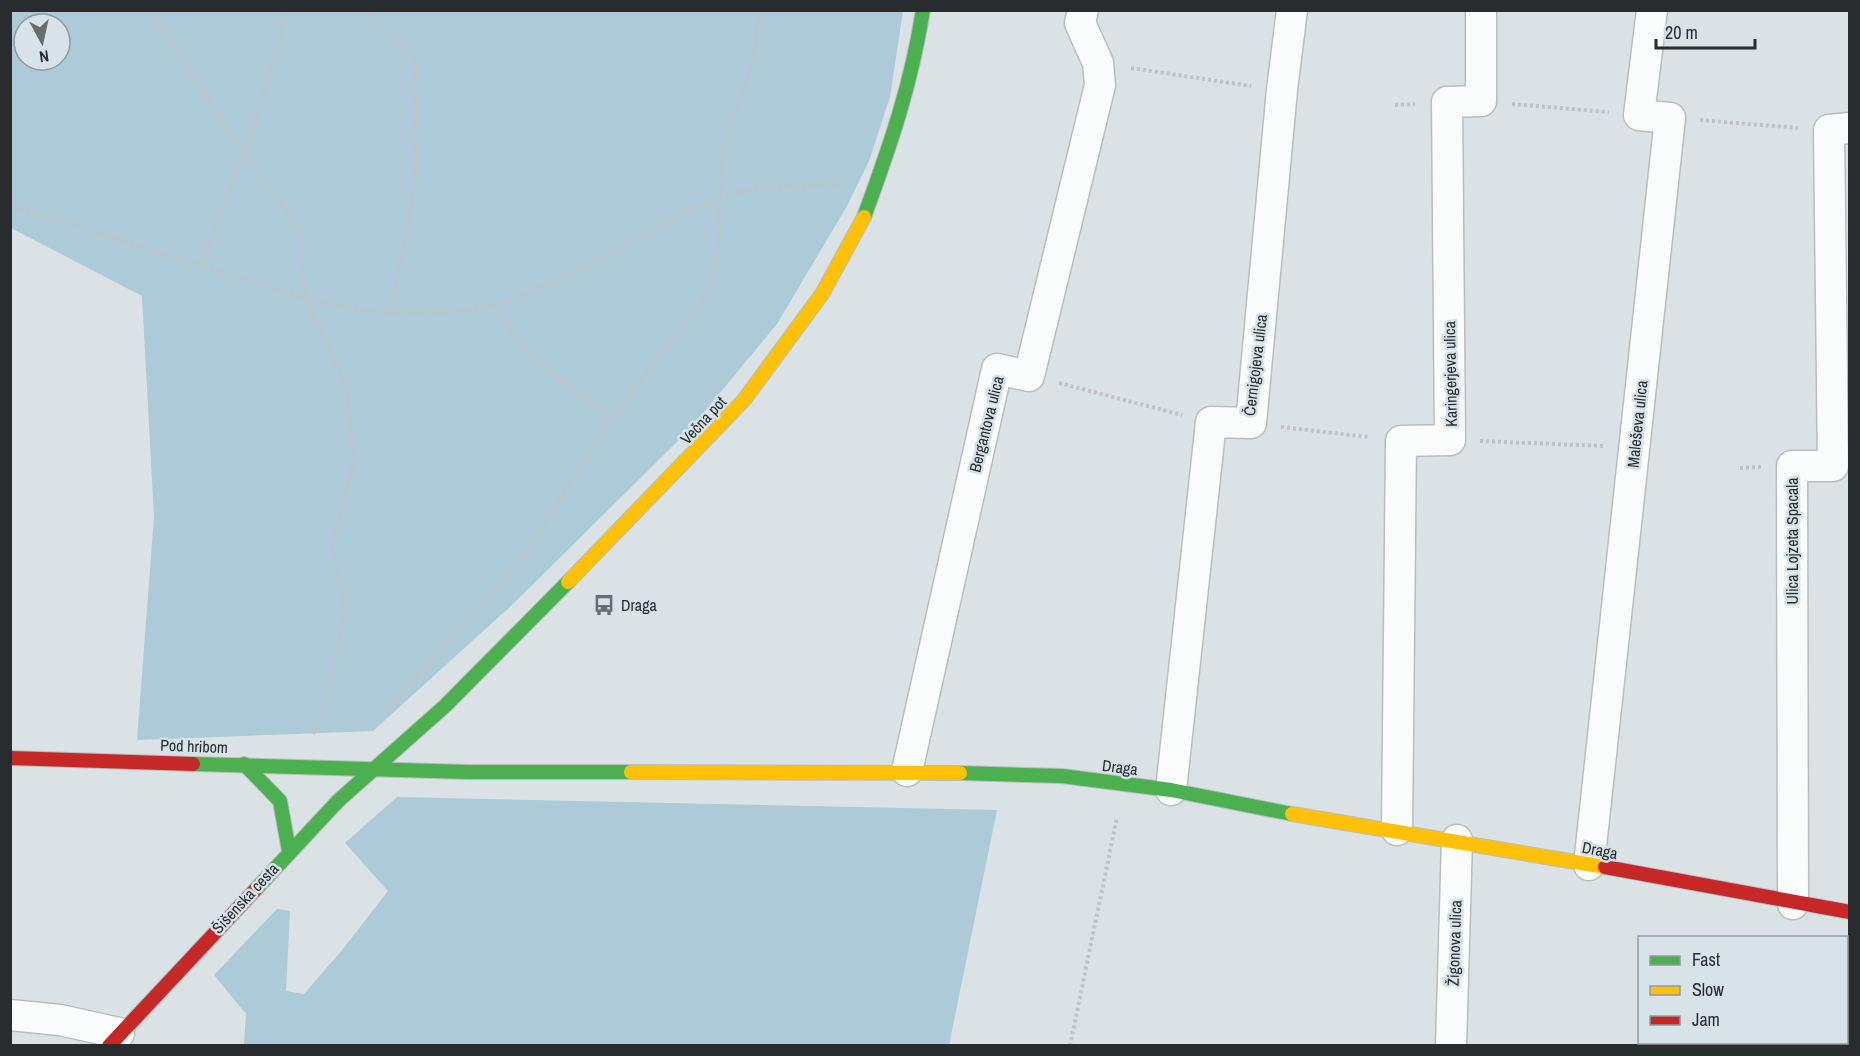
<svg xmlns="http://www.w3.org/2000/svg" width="1860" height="1056" font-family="'Archivo Narrow',sans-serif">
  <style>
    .green { fill: #accad7; fill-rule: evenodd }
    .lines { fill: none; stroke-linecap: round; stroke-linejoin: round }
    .street-casing { stroke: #b8bdc0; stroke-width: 33 }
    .fast-casing { stroke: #b8bdc0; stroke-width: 16 }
    .slow-casing { stroke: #b8bdc0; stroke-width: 16 }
    .jam-casing { stroke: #b8bdc0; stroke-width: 16 }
    .path { stroke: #c0c2c3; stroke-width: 4; stroke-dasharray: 3 3; stroke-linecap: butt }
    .street { stroke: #fafbfb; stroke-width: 30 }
    .fast { stroke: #4caf50; stroke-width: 14 }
    .slow { stroke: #ffc107; stroke-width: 14 }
    .jam { stroke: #c62828; stroke-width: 14 }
    .labels { text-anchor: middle; stroke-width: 5; stroke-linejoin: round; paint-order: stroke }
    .street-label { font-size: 16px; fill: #282c2f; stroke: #d7e3e9 }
    .poi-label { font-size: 16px; fill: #282c2f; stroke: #d7e3e9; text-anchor: start }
  </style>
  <rect width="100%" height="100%" fill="#dbe2e5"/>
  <g class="green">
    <path d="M10 11H903L890 97 869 161 847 206 777 324 689 430 513 604 373 731 137 740 154 517 142 296 11 228ZM24 24H60V60H24Z"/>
    <path d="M397 797 997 810 949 1045H244L246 1014 214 975 277 909 290 911 286 991 304 994 343 949 388 891 345 843Z"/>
  </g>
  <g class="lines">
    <defs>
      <g id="street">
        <path d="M907 771 997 369 1029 376 1100 85 1098 63 1080 23 1083 10"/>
        <path d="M1171 790 1211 422 1251 423 1282 90 1292 10"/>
        <path d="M1397 830 1401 441 1450 440 1447 102 1481 101V10"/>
        <path d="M1589 865 1670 118 1639 115 1652 10"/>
        <path d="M1793 904 1792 466H1833L1829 130 1850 128"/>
        <path d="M10 1015 60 1020 119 1033"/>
        <path d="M1451 1046 1457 840"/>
      </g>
      <g id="fast">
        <path d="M864 217C890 146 911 86 923 10"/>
        <path d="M193 764 468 772H631"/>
        <path d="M244 764 280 801 289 851"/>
        <path d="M960 773 1062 776 1171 790 1292 814"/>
        <path d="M257 888 338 801 445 706 568 582"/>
      </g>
      <g id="slow">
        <path d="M568 582 744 400 822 294 864 217"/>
        <path d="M631 772 960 773"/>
        <path d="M1292 814 1605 867"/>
      </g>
      <g id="jam">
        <path d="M10 758 193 764"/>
        <path d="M1605 867 1850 912"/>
        <path d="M109 1046 257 888"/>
      </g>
    </defs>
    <use href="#street" class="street-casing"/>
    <use href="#fast" class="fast-casing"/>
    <use href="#slow" class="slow-casing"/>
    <use href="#jam" class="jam-casing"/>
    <g class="path">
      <path d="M151 10 244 155 301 231 302 264 306 299 346 386 354 462 332 545 345 610 329 691 313 734"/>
      <path d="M364 10 415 57V184L391 313"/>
      <path d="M1131 68 1251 86"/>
      <path d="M1512 104 1609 112"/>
      <path d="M1395 105 1415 104"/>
      <path d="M1700 120 1798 128"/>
      <path d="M10 205 306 299C363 313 435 319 492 305 517 299 557 280 581 269 627 247 670 216 719 198 756 184 802 187 841 184"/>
      <path d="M200 265 244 155 281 38 283 10"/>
      <path d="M492 305C529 356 559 383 613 416"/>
      <path d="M1059 383 1182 415"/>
      <path d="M1281 427 1369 437"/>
      <path d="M1480 441 1604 446"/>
      <path d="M1740 468 1762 467"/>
      <path d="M388 712 389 706 520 562 613 416 704 300 718 256 722 152 754 58 758 10"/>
      <path d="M1070 1046 1117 817"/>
    </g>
    <use href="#street" class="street"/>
    <use href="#fast" class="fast"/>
    <use href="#slow" class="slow"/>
    <use href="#jam" class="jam"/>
  </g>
  <defs>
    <symbol id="bus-bare" viewBox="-9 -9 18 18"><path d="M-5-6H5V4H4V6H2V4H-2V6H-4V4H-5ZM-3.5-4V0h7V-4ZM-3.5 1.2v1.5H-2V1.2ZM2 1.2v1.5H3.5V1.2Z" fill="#676c6f" stroke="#d7e3e9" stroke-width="2.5" paint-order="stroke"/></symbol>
  </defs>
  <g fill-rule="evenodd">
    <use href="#bus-bare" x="589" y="590" width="30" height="30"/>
  </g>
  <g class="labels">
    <g class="street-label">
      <text transform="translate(1255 365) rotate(-83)" y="6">Černigojeva ulica</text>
      <text transform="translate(1450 374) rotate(-91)" y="6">Karingerjeva ulica</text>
      <text transform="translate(703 420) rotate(-47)" y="6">Večna pot</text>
      <text transform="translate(986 424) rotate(-76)" y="6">Bergantova ulica</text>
      <text transform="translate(1637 424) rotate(-84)" y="6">Maleševa ulica</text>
      <text transform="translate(1792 541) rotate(-90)" y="6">Ulica Lojzeta Spacala</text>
      <text transform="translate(194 746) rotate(2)" y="6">Pod hribom</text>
      <text transform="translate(1120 767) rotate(7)" y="6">Draga</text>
      <text transform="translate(1600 850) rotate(11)" y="6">Draga</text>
      <text transform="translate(245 898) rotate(-47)" y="6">Šišenska cesta</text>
      <text transform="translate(1454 943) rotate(-88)" y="6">Žigonova ulica</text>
    </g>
    <g class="poi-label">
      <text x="621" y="611">Draga</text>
    </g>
  </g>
  <rect width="1860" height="1056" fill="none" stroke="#282c2f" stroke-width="24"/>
  <rect x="1638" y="936" width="210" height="108" fill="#d7e3e9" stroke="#919a9f" stroke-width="1.5"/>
  <rect x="1650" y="956" width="30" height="9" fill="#4caf50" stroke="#919a9f" stroke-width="1.5"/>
  <text x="1692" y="966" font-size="18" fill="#282c2f">Fast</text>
  <rect x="1650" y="986" width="30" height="9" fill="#ffc107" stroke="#919a9f" stroke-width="1.5"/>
  <text x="1692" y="996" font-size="18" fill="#282c2f">Slow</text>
  <rect x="1650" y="1016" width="30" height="9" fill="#c62828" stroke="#919a9f" stroke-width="1.5"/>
  <text x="1692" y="1026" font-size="18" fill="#282c2f">Jam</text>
  <g transform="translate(42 42) rotate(172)"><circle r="28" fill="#d7e3e9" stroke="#919a9f" stroke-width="1.5"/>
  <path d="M0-4.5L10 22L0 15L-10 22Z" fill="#676c6f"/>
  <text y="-9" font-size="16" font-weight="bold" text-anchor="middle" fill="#282c2f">N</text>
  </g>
  <path d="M1656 39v9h99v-9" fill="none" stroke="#282c2f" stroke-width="3"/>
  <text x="1665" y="39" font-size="18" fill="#282c2f" stroke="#d7e3e9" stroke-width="4.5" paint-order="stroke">20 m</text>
</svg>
